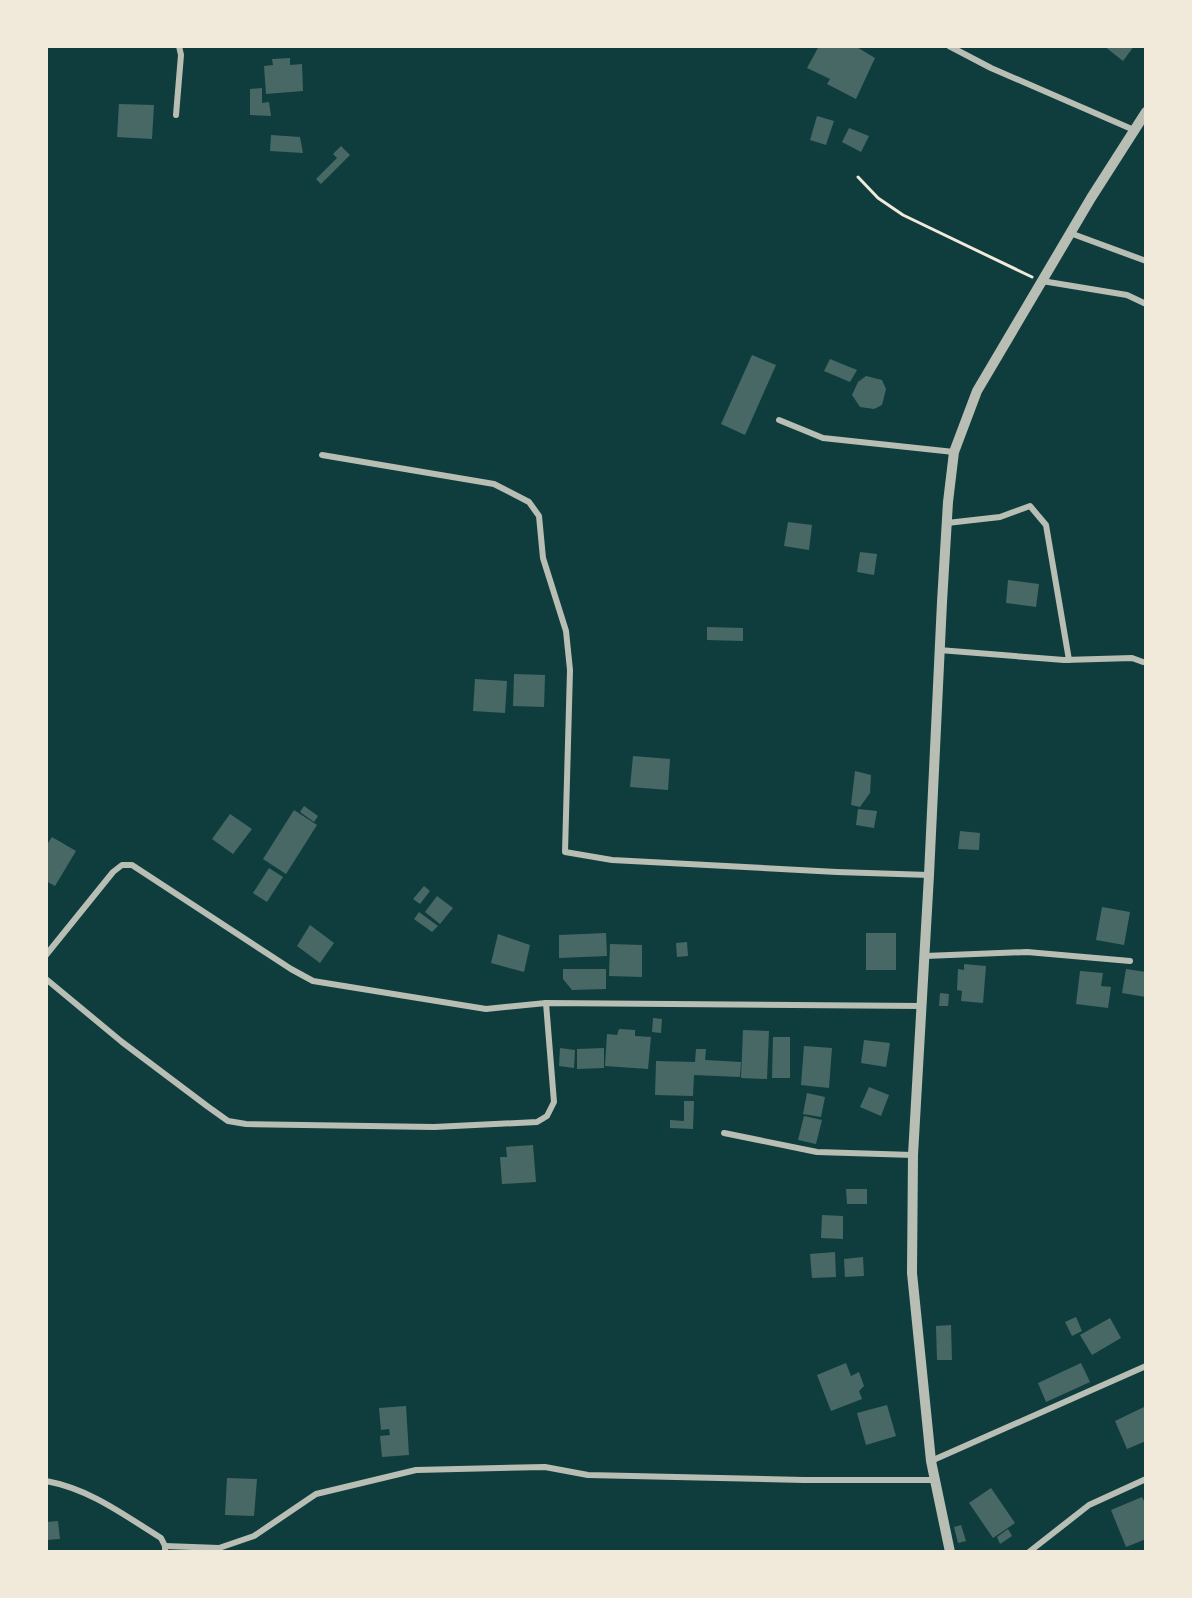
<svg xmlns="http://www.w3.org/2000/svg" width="1192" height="1598" font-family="Mulish,sans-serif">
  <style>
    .building { fill: #486865 }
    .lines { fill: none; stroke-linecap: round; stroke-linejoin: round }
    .path { stroke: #f1e9da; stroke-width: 3 }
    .minor { stroke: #b8beb3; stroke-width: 6 }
    .tertiary { stroke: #b8beb3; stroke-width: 10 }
  </style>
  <rect width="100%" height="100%" fill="#0f3d3e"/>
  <g class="building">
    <path d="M819 46H855L875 58 856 99 827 84 830 79 807 68Z"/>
    <path d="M1104 46H1134L1123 61Z"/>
    <path d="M290 58V65L302 64 303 91 266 94 264 66 273 65 272 59Z"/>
    <path d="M262 88V103L269 102 271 116 250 115V89Z"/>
    <path d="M119 104 154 105 152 139 117 137Z"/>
    <path d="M817 116 834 121 826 145 810 140Z"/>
    <path d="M849 128 869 136 861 152 842 142Z"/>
    <path d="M271 135 300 137 303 153 270 151Z"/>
    <path d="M341 146 350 155 321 184 316 179 337 158 333 154Z"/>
    <path d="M752 355 776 365 745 435 721 424Z"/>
    <path d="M830 359 857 370 850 382 824 371Z"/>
    <path d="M866 376 882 380 886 389 882 405 874 409 860 407 852 395 858 382Z"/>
    <path d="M788 522 812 525 809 550 784 546Z"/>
    <path d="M860 552 877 554 874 575 857 572Z"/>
    <path d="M1008 580 1039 584 1036 607 1006 603Z"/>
    <path d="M707 627 743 628V641L707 640Z"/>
    <path d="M514 674 545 675 544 707 513 706Z"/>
    <path d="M475 679 507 681 505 713 473 711Z"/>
    <path d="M633 756 670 759 668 790 630 787Z"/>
    <path d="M855 771 871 775 870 793 860 807 851 805Z"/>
    <path d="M304 806 318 816 314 822 300 812Z"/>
    <path d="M858 809 877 811 874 828 856 825Z"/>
    <path d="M294 810 317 825 286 874 263 859Z"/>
    <path d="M230 814 252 829 233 854 212 839Z"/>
    <path d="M960 831 980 833 979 850 958 849Z"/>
    <path d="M52 837 76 851 55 886 46 881V846Z"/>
    <path d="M269 868 283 877 267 902 253 893Z"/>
    <path d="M424 886 430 891 420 904 413 899Z"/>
    <path d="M437 896 453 908 440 924 425 912Z"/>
    <path d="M1102 907 1130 912 1124 945 1096 940Z"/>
    <path d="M419 912 438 926 432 932 414 919Z"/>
    <path d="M310 925 334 943 320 963 297 946Z"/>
    <path d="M606 933 607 956 559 958V935Z"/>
    <rect x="866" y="933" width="30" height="37"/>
    <path d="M498 934 530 945 524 972 491 963Z"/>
    <path d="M687 942 688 956 677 957 676 943Z"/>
    <path d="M610 944 642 945V977L609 976Z"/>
    <path d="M964 964 986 966 983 1003 961 1001 962 991 957 990 958 969 964 970Z"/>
    <path d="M563 969H606V989L572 990 563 979Z"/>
    <path d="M1126 969 1146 972V997L1122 993Z"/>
    <path d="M1080 971 1103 973 1101 986 1111 987 1108 1008 1076 1004Z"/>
    <path d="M940 993 949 994 948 1006H939Z"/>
    <path d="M653 1018 662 1019 661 1033 652 1032Z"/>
    <path d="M619 1029 635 1030V1036L651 1037 648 1069 605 1066 607 1034 617 1035Z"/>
    <path d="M743 1030 769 1031 767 1079 741 1078Z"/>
    <path d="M773 1037H790V1078H772Z"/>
    <path d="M864 1040 890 1043 886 1067 861 1063Z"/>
    <path d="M804 1046 832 1048 829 1088 801 1085Z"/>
    <path d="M560 1048 575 1050 574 1068 559 1066Z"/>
    <path d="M604 1048V1068L577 1069V1049Z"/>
    <path d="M696 1049H706L705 1060 741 1062 740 1077 694 1075 693 1096 655 1095 656 1061 695 1062Z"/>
    <path d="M869 1087 889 1095 881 1116 860 1107Z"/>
    <path d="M807 1093 825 1097 821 1117 803 1114Z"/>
    <path d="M684 1101H694L693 1129 670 1128V1120L684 1121Z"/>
    <path d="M804 1116 822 1120 816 1144 798 1140Z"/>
    <path d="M533 1145 536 1182 502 1184 500 1157H507L506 1147Z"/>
    <path d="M846 1189H867V1204H847Z"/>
    <path d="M822 1215 843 1216V1239L821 1238Z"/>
    <path d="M835 1252 836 1277 812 1278 810 1254Z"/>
    <path d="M863 1257 864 1276 845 1277 844 1259Z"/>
    <path d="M1076 1317 1082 1331 1072 1336 1065 1322Z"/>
    <path d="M1110 1318 1121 1338 1092 1355 1080 1335Z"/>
    <path d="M951 1325 952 1360H937L936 1326Z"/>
    <path d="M846 1363 851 1376 859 1372 864 1386 859 1391 862 1399 831 1411 817 1375Z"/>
    <path d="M1081 1363 1090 1382 1046 1402 1038 1383Z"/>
    <path d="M887 1405 896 1436 866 1445 857 1413Z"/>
    <path d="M406 1406 409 1455 382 1457 380 1436 390 1435 389 1429 381 1430 379 1408Z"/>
    <path d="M1146 1406V1441L1127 1449 1115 1421Z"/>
    <path d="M227 1478 257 1479 254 1516 225 1515Z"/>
    <path d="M991 1488 1015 1523 993 1538 969 1503Z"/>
    <path d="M1142 1497 1146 1505V1539L1126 1547 1111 1510Z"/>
    <path d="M58 1521 60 1539 46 1540V1522Z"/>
    <path d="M961 1525 966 1541 958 1543 954 1527Z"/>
    <path d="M1008 1529 1012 1536 1000 1544 997 1537Z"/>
  </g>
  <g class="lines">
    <path class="path" d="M858 177 878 198 903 215 1032 277"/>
    <g class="minor">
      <path d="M949 46 991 68 1134 130"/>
      <path d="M176 115 181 55 179 46"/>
      <path d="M1070 233 1146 261"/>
      <path d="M1042 281 1127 295 1146 304"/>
      <path d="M779 420 823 438 954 452"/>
      <path d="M322 455 494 484 529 502 539 516 543 558 566 631 570 670 565 852 612 860 837 872 929 875"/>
      <path d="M947 523 1000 517 1030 506 1046 525 1069 660"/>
      <path d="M939 650 1064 660 1132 658 1143 662"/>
      <path d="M46 955 113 872 122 865H132L291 969 313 981 486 1009 546 1003 922 1006"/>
      <path d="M925 956 1027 952 1130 961"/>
      <path d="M46 979 122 1042 207 1106 228 1121 246 1124 434 1127 537 1122 547 1116 554 1102 546 1003"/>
      <path d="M724 1133 817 1152 913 1155"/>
      <path d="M931 1461 1146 1366"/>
      <path d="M46 1481C90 1489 124 1515 161 1538L165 1546V1552"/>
      <path d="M165 1546 219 1548 254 1536 316 1494 416 1470 545 1467 588 1475 804 1480H935"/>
      <path d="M1029 1552 1089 1505 1146 1479"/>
    </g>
    <path class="tertiary" d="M950 1552 931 1461 912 1273 913 1155 929 875 942 602 948 502 954 452 977 391 1091 198 1146 112"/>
  </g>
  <rect width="1192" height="1598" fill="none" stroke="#f1e9da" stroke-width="96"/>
</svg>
